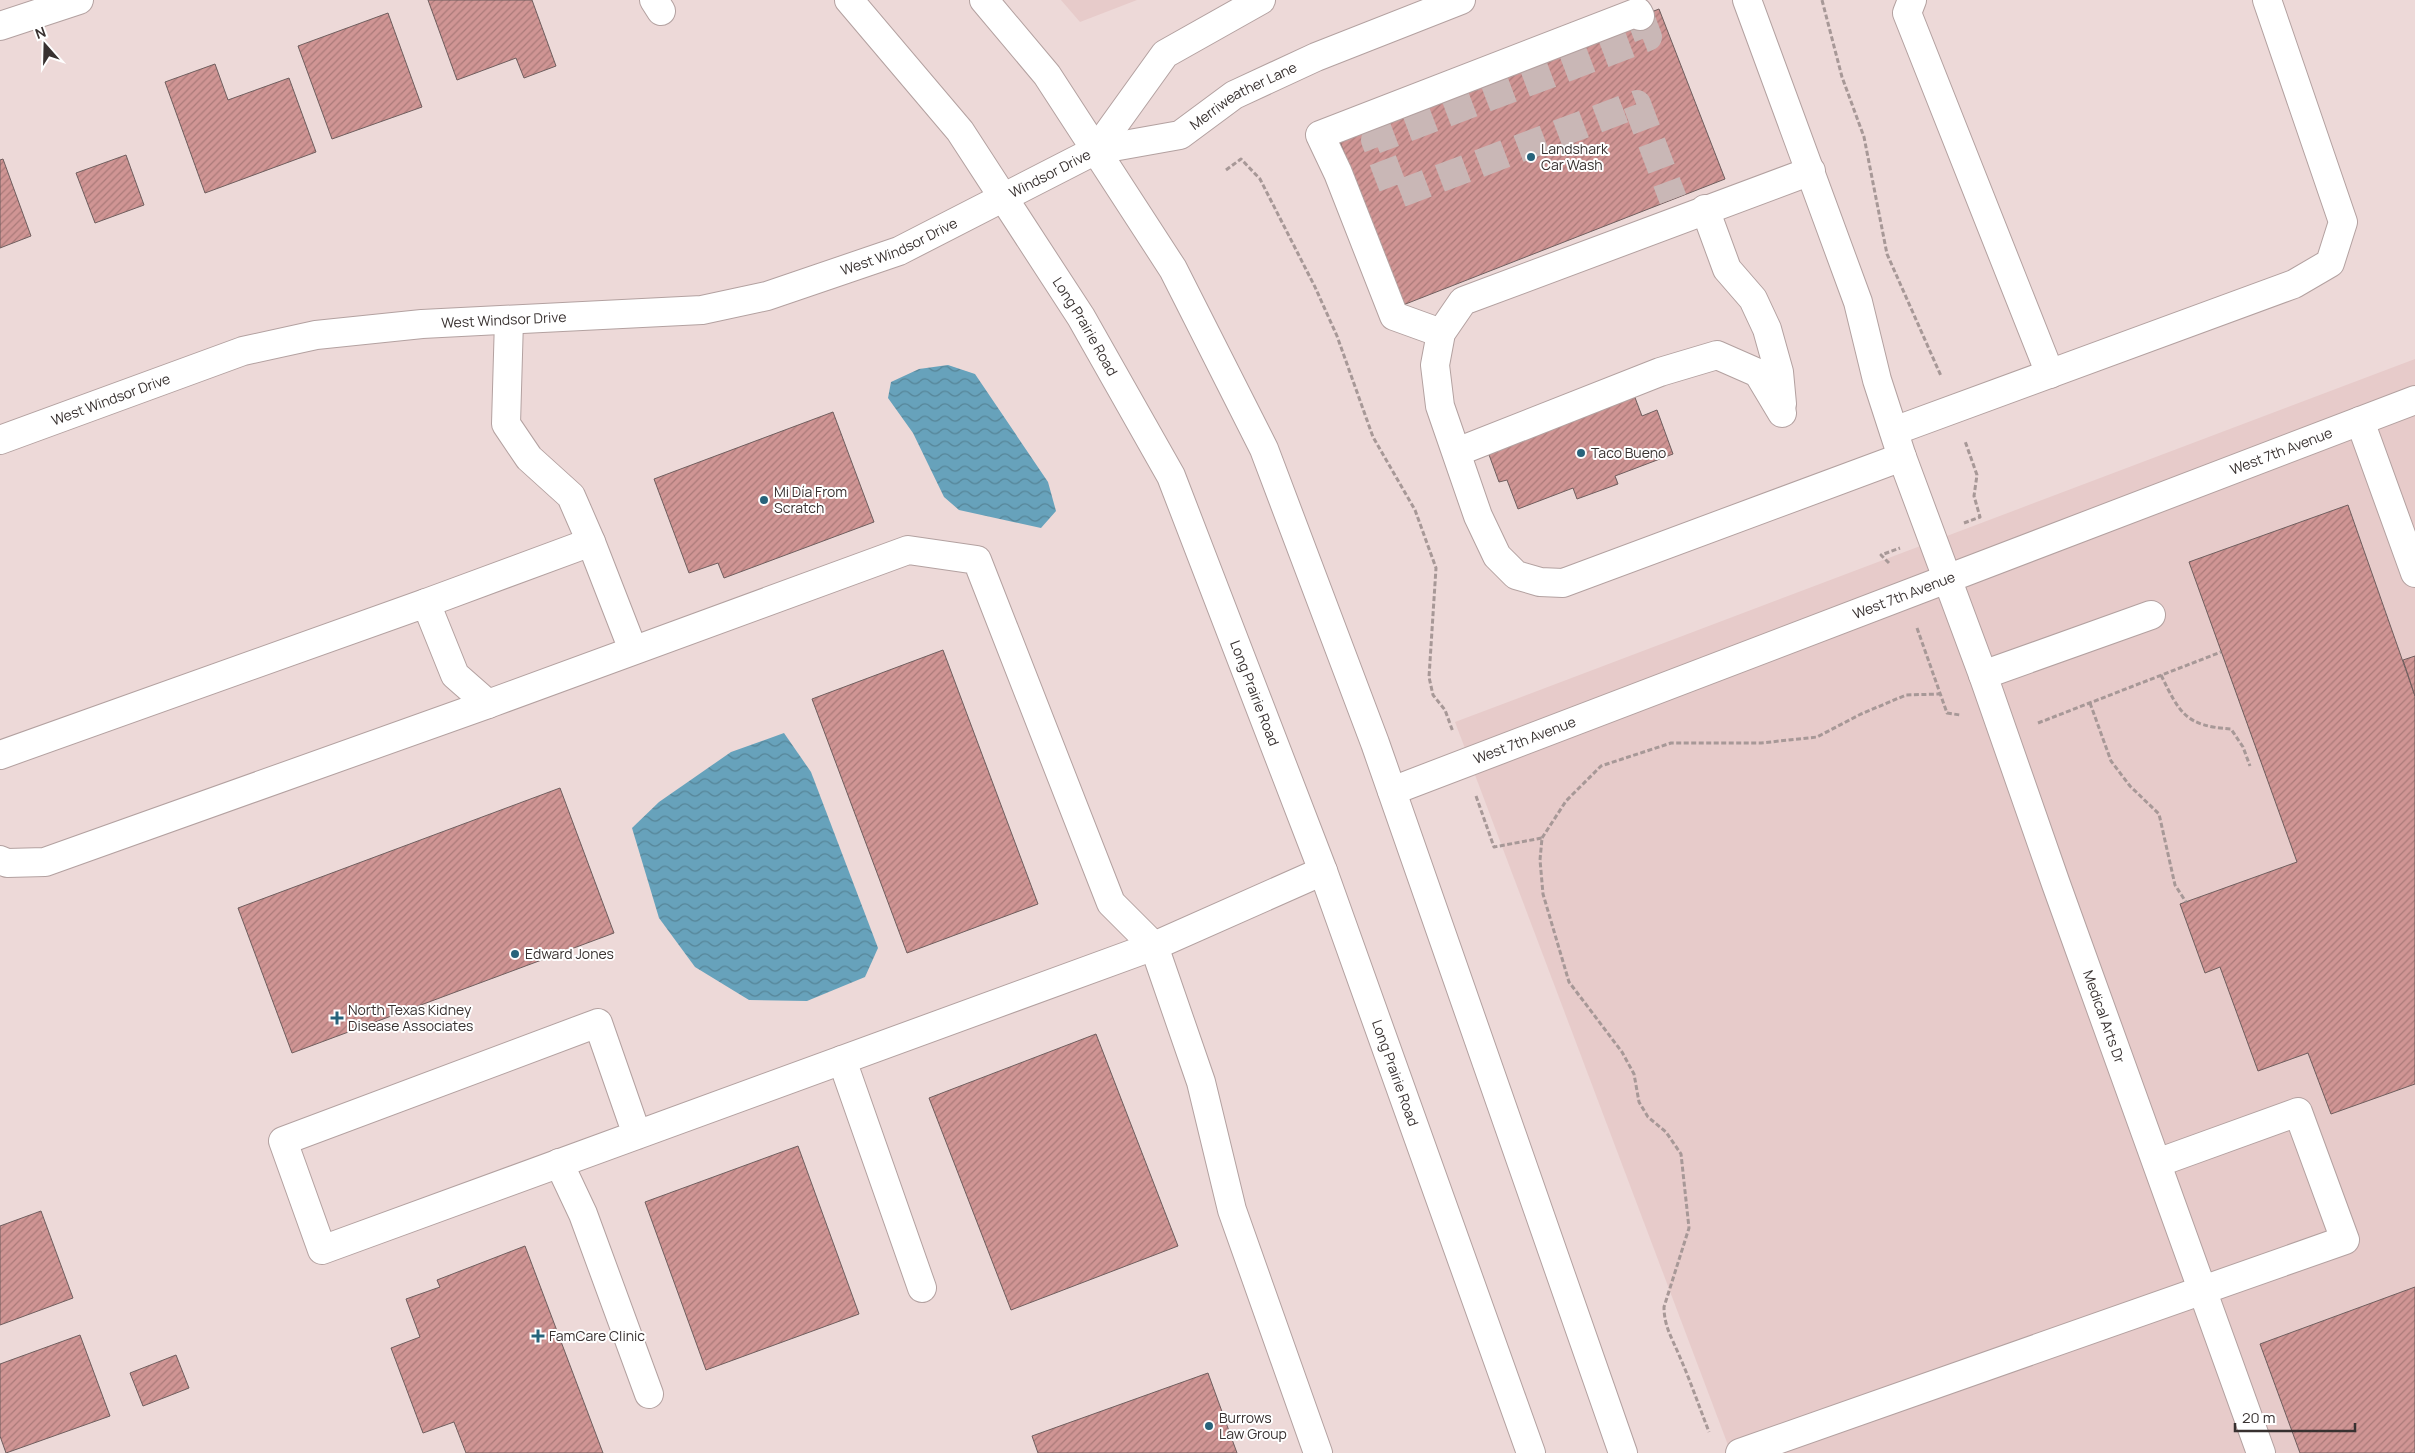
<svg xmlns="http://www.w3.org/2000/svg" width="2415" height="1453" font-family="Manrope,sans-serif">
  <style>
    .built { fill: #e7cbca }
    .water { fill: url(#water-waves) }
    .building { fill: url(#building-hatch); stroke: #6f5e5e }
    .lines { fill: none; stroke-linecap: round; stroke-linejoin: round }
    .minor-tunnel { stroke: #c9b7b6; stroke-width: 28; stroke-dasharray: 28 14; stroke-linecap: butt }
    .minor-casing { stroke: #b3a1a0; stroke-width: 30 }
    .major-casing { stroke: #b3a1a0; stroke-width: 30 }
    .path { stroke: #a79897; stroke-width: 3; stroke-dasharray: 5 2.5; stroke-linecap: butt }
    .minor { stroke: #fff; stroke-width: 28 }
    .major { stroke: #fff; stroke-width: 28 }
    .poi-dot { fill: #27637b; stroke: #fff; stroke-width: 2 }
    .labels { text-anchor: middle; stroke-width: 4; stroke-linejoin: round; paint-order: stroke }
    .street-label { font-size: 14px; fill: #383130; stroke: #fff }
    .poi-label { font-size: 14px; fill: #383130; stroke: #fff; text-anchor: start }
  </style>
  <defs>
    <pattern id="water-waves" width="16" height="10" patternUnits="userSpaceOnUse" patternTransform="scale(1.25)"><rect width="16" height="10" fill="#67a2bb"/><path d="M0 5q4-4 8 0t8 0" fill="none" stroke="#568598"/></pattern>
    <pattern id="building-hatch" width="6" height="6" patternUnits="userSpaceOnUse" patternTransform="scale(1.25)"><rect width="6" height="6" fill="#d09594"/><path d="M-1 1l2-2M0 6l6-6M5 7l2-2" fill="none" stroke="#aa7a79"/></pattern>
  </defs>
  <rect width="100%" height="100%" fill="#edd9d8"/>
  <g class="built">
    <path d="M1061 0H1137L1080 22Z"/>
    <path d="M2415 359V1453H1731L1455 722Z"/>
  </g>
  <g class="water">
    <path d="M948 365 975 374 1048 482 1056 511 1041 528 959 510 944 497 913 433 888 398 891 382 919 369Z"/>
    <path d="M784 733 811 772 878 948 865 977 807 1001 749 1000 695 967 659 918 632 828 659 802 731 752Z"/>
  </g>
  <g class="building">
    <path d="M428 0H532L556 66 524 78 516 58 457 80Z"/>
    <path d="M1659 9 1725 179 1403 305 1337 134Z"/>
    <path d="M388 13 422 107 332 139 298 46Z"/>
    <path d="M215 64 228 100 289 78 316 152 205 193 165 82Z"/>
    <path d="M126 155 144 205 95 223 76 173Z"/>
    <path d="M3 159 31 236 0 248V160Z"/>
    <path d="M1634 395 1642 416 1657 410 1673 454 1615 476 1618 484 1577 499 1573 488 1518 509 1507 480 1499 482 1488 452Z"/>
    <path d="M833 412 874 522 724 578 718 563 689 573 654 479Z"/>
    <path d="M2348 505 2415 696V1084L2331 1114 2308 1053 2258 1071 2220 967 2205 973 2180 904 2297 862 2189 562Z"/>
    <path d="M943 650 1038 904 907 953 812 699Z"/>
    <path d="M2415 656V696L2403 660Z"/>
    <path d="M560 788 614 933 292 1053 238 908Z"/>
    <path d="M1096 1034 1178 1246 1011 1310 929 1098Z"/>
    <path d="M798 1146 859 1314 706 1370 645 1202Z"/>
    <path d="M41 1211 73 1298 0 1325V1226Z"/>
    <path d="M525 1246 603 1453H466L454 1422 423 1433 391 1348 420 1337 406 1299 440 1287 437 1280Z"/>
    <path d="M2415 1287V1453H2300L2260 1344Z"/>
    <path d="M80 1335 110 1416 6 1453 0 1436V1364Z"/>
    <path d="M176 1355 189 1388 143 1406 130 1373Z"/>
    <path d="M1208 1373 1237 1453H1038L1032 1436Z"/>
  </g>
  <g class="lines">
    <path class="minor-tunnel" d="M1640 16 1648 37 1375 140 1396 195 1637 104 1673 199"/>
    <defs>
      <g id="minor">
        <path d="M654 0 661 11"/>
        <path id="s1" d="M1747 0 1858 302 1877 380 1902 457 1983 675 2056 884 2261 1453"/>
        <path d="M1912 0 1907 13 2050 374"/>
        <path d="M0 26 79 0"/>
        <path d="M1096 150 1165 54 1261 0"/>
        <path d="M1811 171 1463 301 1441 333 1435 365 1440 406 1478 516 1497 556 1516 575 1540 582 1563 583 1902 457"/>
        <path d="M1705 209 1727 269 1753 299 1767 329 1779 372 1782 404"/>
        <path d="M1441 333 1394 316 1338 173 1320 135 1638 12 1640 16"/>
        <path d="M2360 421 2415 573"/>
        <path d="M1894 431 2294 284 2330 263 2343 222 2267 0"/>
        <path id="s2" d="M0 440 243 351 316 335 422 324 702 310 767 296 899 251 1096 150 1180 135 1234 95 1316 57 1461 0"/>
        <path d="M1457 452 1660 372 1717 355 1758 373 1782 413"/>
        <path d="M591 542 633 650"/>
        <path d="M426 603 591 542 571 496 529 458 506 424 509 320"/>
        <path d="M1983 675 2151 615"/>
        <path d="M0 755 426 603 455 675 488 704 908 550 977 560 1111 903 1154 946 1201 1082 1232 1210 1318 1453"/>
        <path id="s3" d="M1392 791 2415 400"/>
        <path d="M0 860 7 863 45 862 488 704"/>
        <path d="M842 1060 922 1288"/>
        <path d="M637 1135 598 1023 283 1141 322 1250 1154 946 1323 871"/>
        <path d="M559 1163 583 1214 649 1394"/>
        <path d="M1740 1453 2345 1240 2298 1112 2157 1163"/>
      </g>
      <g id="major">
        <path id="s4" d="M849 0 960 131 1081 317 1171 476 1323 871 1531 1453"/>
        <path d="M984 0 1047 75 1173 269 1264 449 1375 743 1623 1453"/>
      </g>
    </defs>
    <use href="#minor" class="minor-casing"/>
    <use href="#major" class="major-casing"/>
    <g class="path">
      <path d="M1822 0 1842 77 1864 137 1887 254 1941 376"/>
      <path d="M1226 170 1241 159 1260 179 1315 287 1337 336 1373 437 1415 510 1436 568 1429 677 1433 695 1445 710 1453 732"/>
      <path d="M1964 523 1980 517 1974 496 1977 475 1965 441"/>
      <path d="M1889 563 1881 555 1900 548"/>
      <path d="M1917 628 1947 713 1960 715"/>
      <path d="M2161 675C2180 714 2186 726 2231 729L2243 747 2250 766"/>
      <path d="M2090 703 2111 761 2130 786 2159 814 2175 885 2186 902"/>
      <path d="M2038 723 2221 652"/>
      <path d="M1476 796 1494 847 1542 838 1540 860 1543 894 1569 982 1622 1052 1634 1074 1639 1102 1648 1117 1666 1132 1681 1154 1689 1228 1664 1307C1664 1326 1672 1338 1679 1355 1690 1380 1699 1406 1709 1432"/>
      <path d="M1542 838 1566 801 1601 766 1671 743H1761L1817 737 1861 714 1906 695 1940 694"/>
    </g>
    <use href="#minor" class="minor"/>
    <use href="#major" class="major"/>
  </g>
  <g class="poi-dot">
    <circle cx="1531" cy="157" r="5"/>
    <circle cx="1581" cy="453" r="5"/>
    <circle cx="764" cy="500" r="5"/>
    <circle cx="515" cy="954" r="5"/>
    <path d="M334.5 1010.5h5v5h5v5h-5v5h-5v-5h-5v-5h5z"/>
    <path d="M535.5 1328.5h5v5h5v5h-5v5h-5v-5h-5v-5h5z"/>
    <circle cx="1209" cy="1426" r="5"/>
  </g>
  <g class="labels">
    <g class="street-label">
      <text dy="5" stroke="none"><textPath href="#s2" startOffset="1308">Merriweather Lane</textPath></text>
      <text dy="5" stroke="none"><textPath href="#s2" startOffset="1096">Windsor Drive</textPath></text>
      <text dy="5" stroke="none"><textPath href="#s2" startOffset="928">West Windsor Drive</textPath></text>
      <text dy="5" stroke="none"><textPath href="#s2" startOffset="522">West Windsor Drive</textPath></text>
      <text dy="5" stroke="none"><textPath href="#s4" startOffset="404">Long Prairie Road</textPath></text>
      <text dy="5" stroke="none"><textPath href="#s2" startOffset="118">West Windsor Drive</textPath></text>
      <text dy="5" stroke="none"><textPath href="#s3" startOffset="952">West 7th Avenue</textPath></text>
      <text dy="5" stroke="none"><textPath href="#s3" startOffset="548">West 7th Avenue</textPath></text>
      <text dy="5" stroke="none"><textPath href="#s4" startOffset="809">Long Prairie Road</textPath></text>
      <text dy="5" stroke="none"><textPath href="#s3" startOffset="142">West 7th Avenue</textPath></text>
      <text dy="5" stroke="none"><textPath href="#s1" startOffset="1078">Medical Arts Dr</textPath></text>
      <text dy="5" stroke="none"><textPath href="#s4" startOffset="1214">Long Prairie Road</textPath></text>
    </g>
    <g class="poi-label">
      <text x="1541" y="154">Landshark<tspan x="1541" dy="16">Car Wash</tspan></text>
      <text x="1591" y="458">Taco Bueno</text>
      <text x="774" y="497">Mi Día From<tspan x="774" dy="16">Scratch</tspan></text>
      <text x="525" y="959">Edward Jones</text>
      <text x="348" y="1015">North Texas Kidney<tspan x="348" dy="16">Disease Associates</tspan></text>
      <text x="549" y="1341">FamCare Clinic</text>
      <text x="1219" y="1423">Burrows<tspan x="1219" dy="16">Law Group</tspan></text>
    </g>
  </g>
  <g transform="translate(45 45) rotate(340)" stroke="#ffffff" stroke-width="4" paint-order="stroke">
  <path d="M0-4L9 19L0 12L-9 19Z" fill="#383130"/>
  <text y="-8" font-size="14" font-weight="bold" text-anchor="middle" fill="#383130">N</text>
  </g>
  <path d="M2235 1423v8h120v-8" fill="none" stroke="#383130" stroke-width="2.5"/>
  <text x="2242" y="1423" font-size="15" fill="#383130" stroke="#ffffff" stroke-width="4" paint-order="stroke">20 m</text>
</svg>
